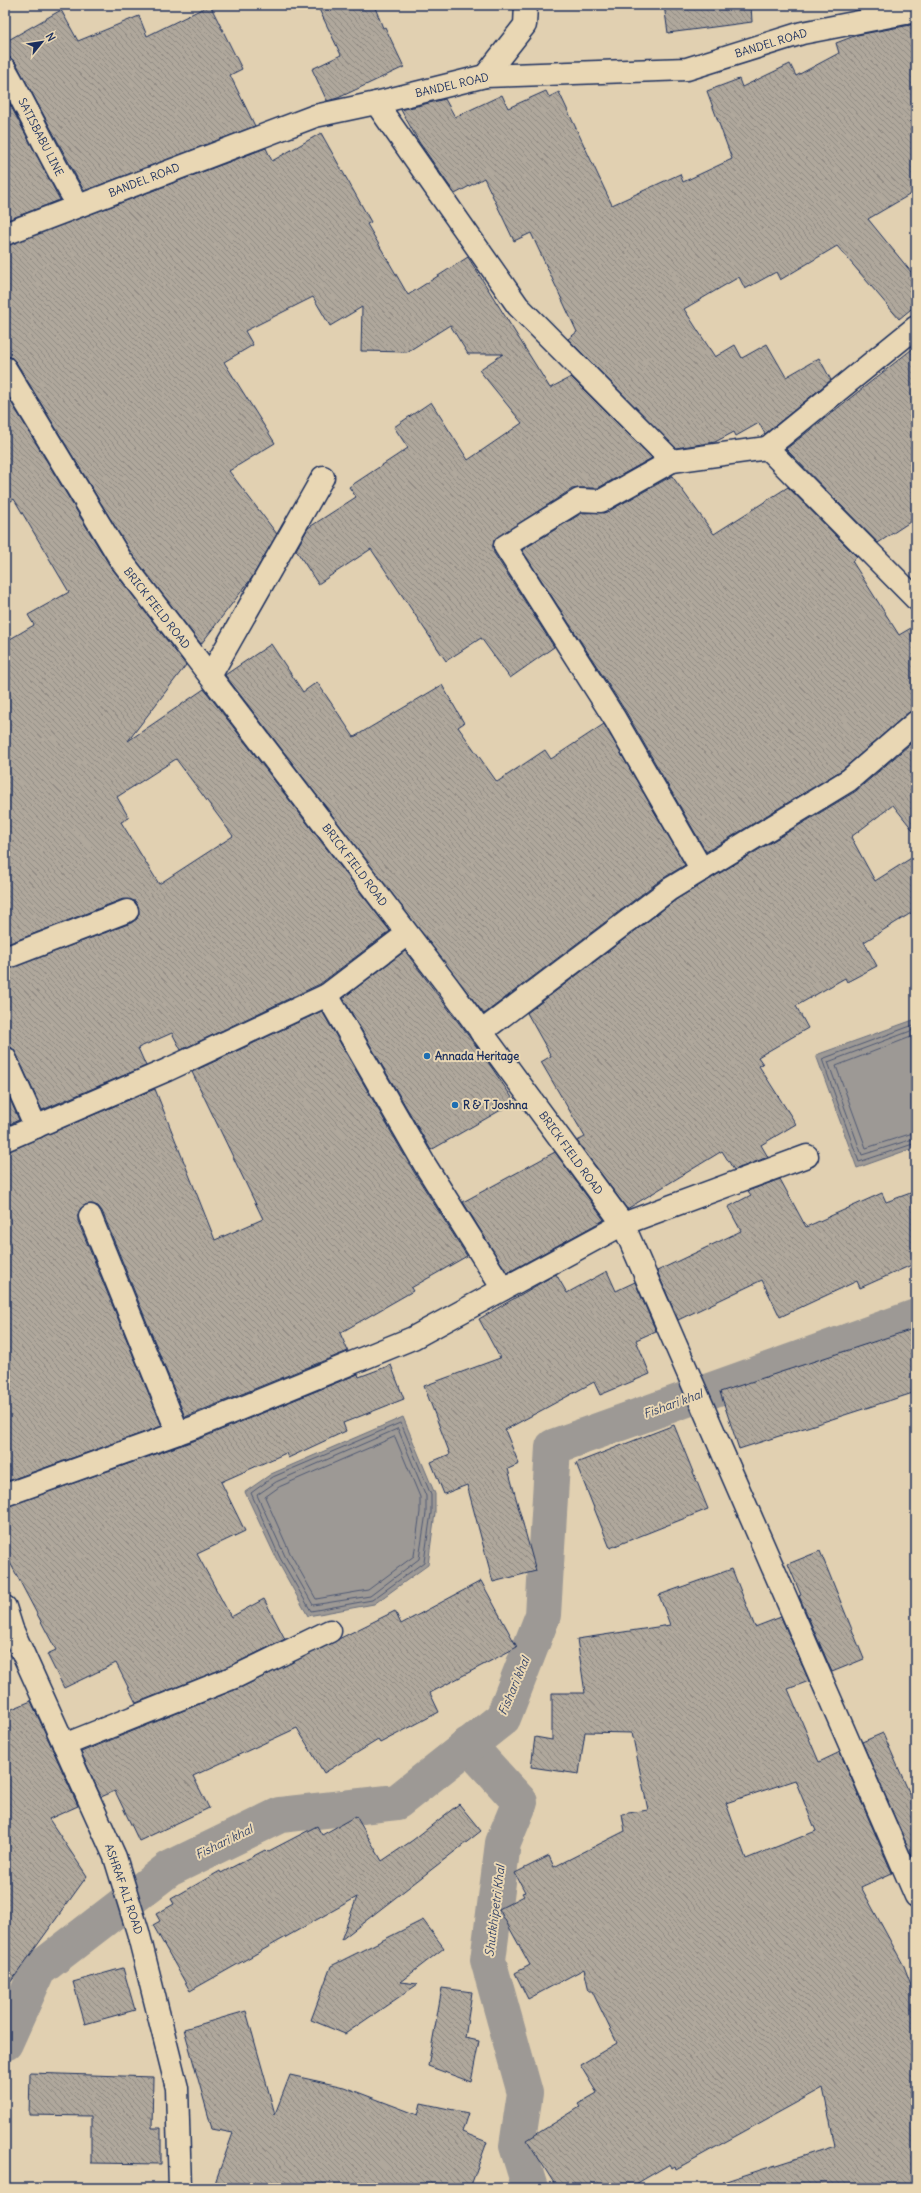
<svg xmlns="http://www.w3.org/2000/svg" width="921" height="2193" font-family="Delius,sans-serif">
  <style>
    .water { fill: #9d9995; stroke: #696f7f }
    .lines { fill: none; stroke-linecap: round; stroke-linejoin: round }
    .shore { stroke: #4f5974; stroke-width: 1 }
    .canal { stroke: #9d9995; stroke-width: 36 }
    .building { fill: url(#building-back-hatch); stroke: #1b2f5e; fill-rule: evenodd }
    .minor-casing { stroke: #1b2f5e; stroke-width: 25 }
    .major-casing { stroke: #1b2f5e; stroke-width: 25 }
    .minor { stroke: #e9d7b4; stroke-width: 22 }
    .major { stroke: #e9d7b4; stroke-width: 22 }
    .poi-dot { fill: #1f6fb2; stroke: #e9d7b4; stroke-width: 1.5 }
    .labels { text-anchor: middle; stroke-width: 4; stroke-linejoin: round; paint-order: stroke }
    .street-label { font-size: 11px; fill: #1b2f5e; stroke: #e9d7b4 }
    .poi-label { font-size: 11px; font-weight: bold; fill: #1b2f5e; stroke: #e9d7b4; text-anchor: start }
    .water-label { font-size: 12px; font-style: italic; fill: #354469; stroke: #e9d7b4 }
  </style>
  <defs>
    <pattern id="building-back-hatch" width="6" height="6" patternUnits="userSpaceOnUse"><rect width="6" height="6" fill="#b0a89c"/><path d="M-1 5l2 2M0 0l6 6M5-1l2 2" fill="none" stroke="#8e8982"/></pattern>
  </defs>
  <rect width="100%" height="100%" fill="#e1d0b1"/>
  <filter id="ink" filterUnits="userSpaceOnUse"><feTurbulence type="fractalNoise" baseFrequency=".025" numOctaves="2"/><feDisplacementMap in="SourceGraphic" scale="8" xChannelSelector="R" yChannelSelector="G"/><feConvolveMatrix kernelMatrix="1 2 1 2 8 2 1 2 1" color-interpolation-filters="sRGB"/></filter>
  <g filter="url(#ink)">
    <g class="water">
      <path d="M916 1019V1147L857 1168 816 1055Z"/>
      <path d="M403 1417 435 1494V1513L428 1565 374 1604 308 1616 277 1560 245 1492 271 1474Z"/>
    </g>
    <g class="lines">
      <g class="shore">
        <path d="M916 1024 822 1059 859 1162 916 1143"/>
        <path d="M916 1029 828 1062 862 1155 916 1138"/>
        <path d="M916 1035 836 1066 866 1148 916 1132"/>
        <path d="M401 1423 431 1495V1513L424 1562 372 1600 311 1611 280 1558 251 1493 273 1477Z"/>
        <path d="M398 1429 426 1496V1513L419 1559 370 1596 313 1605 285 1556 257 1495 276 1482Z"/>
        <path d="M395 1437 420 1497V1512L414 1556 368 1590 316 1599 290 1553 265 1497 279 1487Z"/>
      </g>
      <g class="canal">
        <path d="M468 1745 520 1802 503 1843 488 1960 525 2093 517 2146 530 2188"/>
        <path d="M5 2043 38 1970 169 1869 280 1815 397 1802 503 1718 543 1615 553 1447 916 1317"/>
      </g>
    </g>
    <g class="building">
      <path d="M210 5 242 69 230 75 255 126 84 191 16 63 11 58 5 57V42L61 10 78 41 139 16 147 36Z"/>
      <path d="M317 5H374L383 28 385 27 404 67 338 98 327 101 312 69 341 55Z"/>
      <path d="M664 5H751L752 22 668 33Z"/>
      <path d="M916 24V191L868 219 916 278V305L899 319 837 246 780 280 776 272 745 289 739 277 684 309 715 357 735 345 742 358 767 344 786 377 819 358 831 380 765 434 759 423 736 436 734 432 715 442 676 448 568 339 577 332 531 233 514 241 484 178 455 194 419 142 401 110 445 99 455 117 502 95 508 108 546 91 549 97 559 92 612 205 680 174 683 182 732 159 707 91 739 79 742 87 790 64 796 76 839 53 836 43 857 35Z"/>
      <path d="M5 95 60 200 5 221Z"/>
      <path d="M321 133 371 222 367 224 408 295 468 257 550 388 571 377 652 458 598 488H580L572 489 494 540 493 546 494 553 554 647 510 678 481 638 446 661 371 549 318 584 296 550 308 528 356 497 349 487 408 448 394 427 431 402 468 460 522 423 479 370 503 354H468L450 325 407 352 361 351 362 307 330 326 313 297 245 331 253 345 224 362 275 443 229 471 277 534 251 579 201 644 131 553 16 362 11 357 5 356V246L266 148 272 161Z"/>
      <path d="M916 346V518L878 543 786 449Z"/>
      <path d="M5 392 110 566 186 665 128 741 204 689 390 931 320 984 181 1050 172 1033 138 1048 146 1066 42 1110 16 1053 12 1048 5 1046V970L131 923 137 919 139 913 138 906 135 901 123 899 5 945V642L34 625 28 615 69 592 14 499 5 505ZM176 759 233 836 159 884 121 822 129 818 117 797Z"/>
      <path d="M672 476 714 534 788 487 857 557 852 561 899 635 916 625V710L908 713 842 770 706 852 626 712 522 550 582 513 607 512Z"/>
      <path d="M271 644 303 692 317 682 354 737 442 685 464 723 458 727 497 782 545 750 551 759 604 724 685 865 662 879 484 1014 225 675Z"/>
      <path d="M916 739V834L893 805 851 837 875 881 916 855V910L864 942 877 966 847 982 845 978 796 1006 808 1028 758 1057 763 1064 759 1066 796 1124 761 1145 768 1157 734 1170 722 1151 627 1209 577 1141 585 1137 541 1062 551 1056 527 1013 677 899 856 791Z"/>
      <path d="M405 951 488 1062 515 1102 431 1150 343 998Z"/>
      <path d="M322 1011 414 1172 467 1256 411 1288 413 1291 340 1333 348 1351 185 1417 102 1211 98 1206 92 1204 85 1205 78 1214V1221L162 1426 5 1482V1152L155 1089 215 1240 263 1219 192 1072Z"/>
      <path d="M5 1088 19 1120 5 1126Z"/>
      <path d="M555 1152 604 1220 507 1273 463 1202Z"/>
      <path d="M780 1179 806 1227 882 1193 886 1202 916 1191V1263L860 1288 857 1281 780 1317 762 1280 678 1320 657 1271 741 1231 728 1207 751 1195 748 1191Z"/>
      <path d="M607 1271 616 1291 635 1282 656 1331 636 1340 650 1374 600 1395 594 1382 505 1430 519 1464 508 1469 536 1571 493 1582 467 1485 444 1494 431 1462 450 1454 424 1386 500 1358 479 1319 556 1274 567 1293Z"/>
      <path d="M916 1328V1392L739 1449 720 1392Z"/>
      <path d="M391 1365 404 1399 343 1423 346 1431 288 1458 286 1453 221 1482 245 1531 197 1554 231 1617 264 1599 285 1639 232 1665 136 1703 116 1663 64 1688 47 1654 56 1650 5 1553V1507L199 1439 358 1374 359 1377Z"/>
      <path d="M674 1425 708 1509 610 1548 576 1463Z"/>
      <path d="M820 1551 864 1659 832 1672 799 1596 801 1595 788 1564Z"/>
      <path d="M732 1569 755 1627 781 1617 809 1681 788 1689 819 1762 840 1752 892 1873 861 1887 904 1966 916 1998V2188H724L723 2182 835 2146 823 2088 676 2169 675 2166 672 2168 670 2164 629 2188H557L527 2140 580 2107 578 2104 597 2093 580 2065 617 2043 592 1991H589L584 1969 528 1999 515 1973 530 1965 499 1909 524 1896 522 1893 525 1892 515 1873 549 1856 554 1867 625 1831 622 1814 648 1810 632 1733 585 1732 579 1774 531 1767 535 1737 552 1740V1693H585L577 1639 670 1625 659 1595ZM795 1780 816 1831 746 1859 726 1803Z"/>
      <path d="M481 1581 517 1647 430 1693 439 1712 380 1743 378 1740 324 1773 297 1728 193 1776 209 1808 139 1841 115 1791 101 1797 81 1752 242 1687 395 1611 401 1624Z"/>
      <path d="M31 1701 78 1806 49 1819 87 1876 5 1990V1712Z"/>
      <path d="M883 1733 916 1808 915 1864 862 1742Z"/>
      <path d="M459 1804 481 1831 341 1940 357 1897 190 1991 153 1925 160 1921 156 1914 174 1904 171 1899 220 1871 221 1873 265 1850 267 1852 317 1826 322 1835 356 1816 382 1861 413 1840Z"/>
      <path d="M423 1920 444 1948 400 1982 418 1984 345 2034 311 2020 331 1966Z"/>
      <path d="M123 1968 135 2010 85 2024 73 1982Z"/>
      <path d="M442 1988 472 1992 465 2038 479 2041 471 2082 428 2066Z"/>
      <path d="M246 2011 275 2114 290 2075 344 2087 418 2115 421 2103 468 2113 462 2132 487 2142 470 2188H230L215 2183 233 2133 212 2129 184 2029Z"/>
      <path d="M30 2073 153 2077 152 2128H161V2164L91 2163V2116L29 2115Z"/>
    </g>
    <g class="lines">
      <defs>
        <g id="minor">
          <path d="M5 69C31 114 51 161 78 205"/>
          <path d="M485 76 525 25 526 5"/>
          <path d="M376 103 518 306 672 461 767 448 916 599"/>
          <path d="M5 234 315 116 376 103 485 76 687 69 802 33 916 11"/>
          <path d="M5 368 121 560 447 985 623 1224 916 1896"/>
          <path d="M767 448 916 327"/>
          <path d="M672 461 601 501 579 500 505 546 615 719 702 870"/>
          <path d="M210 676 323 477"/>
          <path d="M5 958 127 911"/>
          <path d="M327 995 425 1165 503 1289"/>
          <path d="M481 1032 670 889 849 780 916 722"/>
          <path d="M5 1058 36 1127"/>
          <path d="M5 1140 167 1070 327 995 407 934"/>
          <path d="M90 1216 178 1433"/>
          <path d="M5 1495 195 1427 413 1338 623 1224 807 1156"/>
          <path d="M64 1745 237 1676 330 1631"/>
        </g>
        <path id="major" d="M5 1607 12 1629 115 1857 138 1932 177 2088 180 2188"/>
      </defs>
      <use href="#minor" class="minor-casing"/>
      <use href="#major" class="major-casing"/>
      <use href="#minor" class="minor"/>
      <use href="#major" class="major"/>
    </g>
  </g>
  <g class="poi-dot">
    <circle cx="427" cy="1056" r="4"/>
    <circle cx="455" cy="1105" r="4"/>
  </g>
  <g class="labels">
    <g class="street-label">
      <text transform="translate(771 43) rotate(-17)" y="4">BANDEL ROAD</text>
      <text transform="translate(452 85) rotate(-13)" y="4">BANDEL ROAD</text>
      <text transform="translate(41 137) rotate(63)" y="4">SATISBABU LINE</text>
      <text transform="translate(144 180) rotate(-21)" y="4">BANDEL ROAD</text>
      <text transform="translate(157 608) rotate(52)" y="4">BRICK FIELD ROAD</text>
      <text transform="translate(355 865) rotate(53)" y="4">BRICK FIELD ROAD</text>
      <text transform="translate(571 1153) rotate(54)" y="4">BRICK FIELD ROAD</text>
      <text transform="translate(124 1889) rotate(71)" y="4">ASHRAF ALI ROAD</text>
    </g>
    <g class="poi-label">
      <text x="435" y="1060">Annada Heritage</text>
      <text x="463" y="1109">R &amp; T Joshna</text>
    </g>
    <g class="water-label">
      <text transform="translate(673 1404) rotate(-20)" y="4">Fishari khal</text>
      <text transform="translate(514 1686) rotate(-67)" y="4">Fishari khal</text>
      <text transform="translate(224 1842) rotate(-26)" y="4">Fishari khal</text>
      <text transform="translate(495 1911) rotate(-83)" y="4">Shutkhipetri Khal</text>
    </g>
  </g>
  <rect width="921" height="2193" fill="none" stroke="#e9d7b4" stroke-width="20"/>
  <rect x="10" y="10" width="901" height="2173" fill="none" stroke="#1b2f5e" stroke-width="1.5" filter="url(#ink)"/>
  <g transform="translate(42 42) rotate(60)" stroke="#e9d7b4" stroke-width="3" paint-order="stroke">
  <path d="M0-3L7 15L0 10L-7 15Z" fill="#1b2f5e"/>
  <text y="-6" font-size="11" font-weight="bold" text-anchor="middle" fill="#1b2f5e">N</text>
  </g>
</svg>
